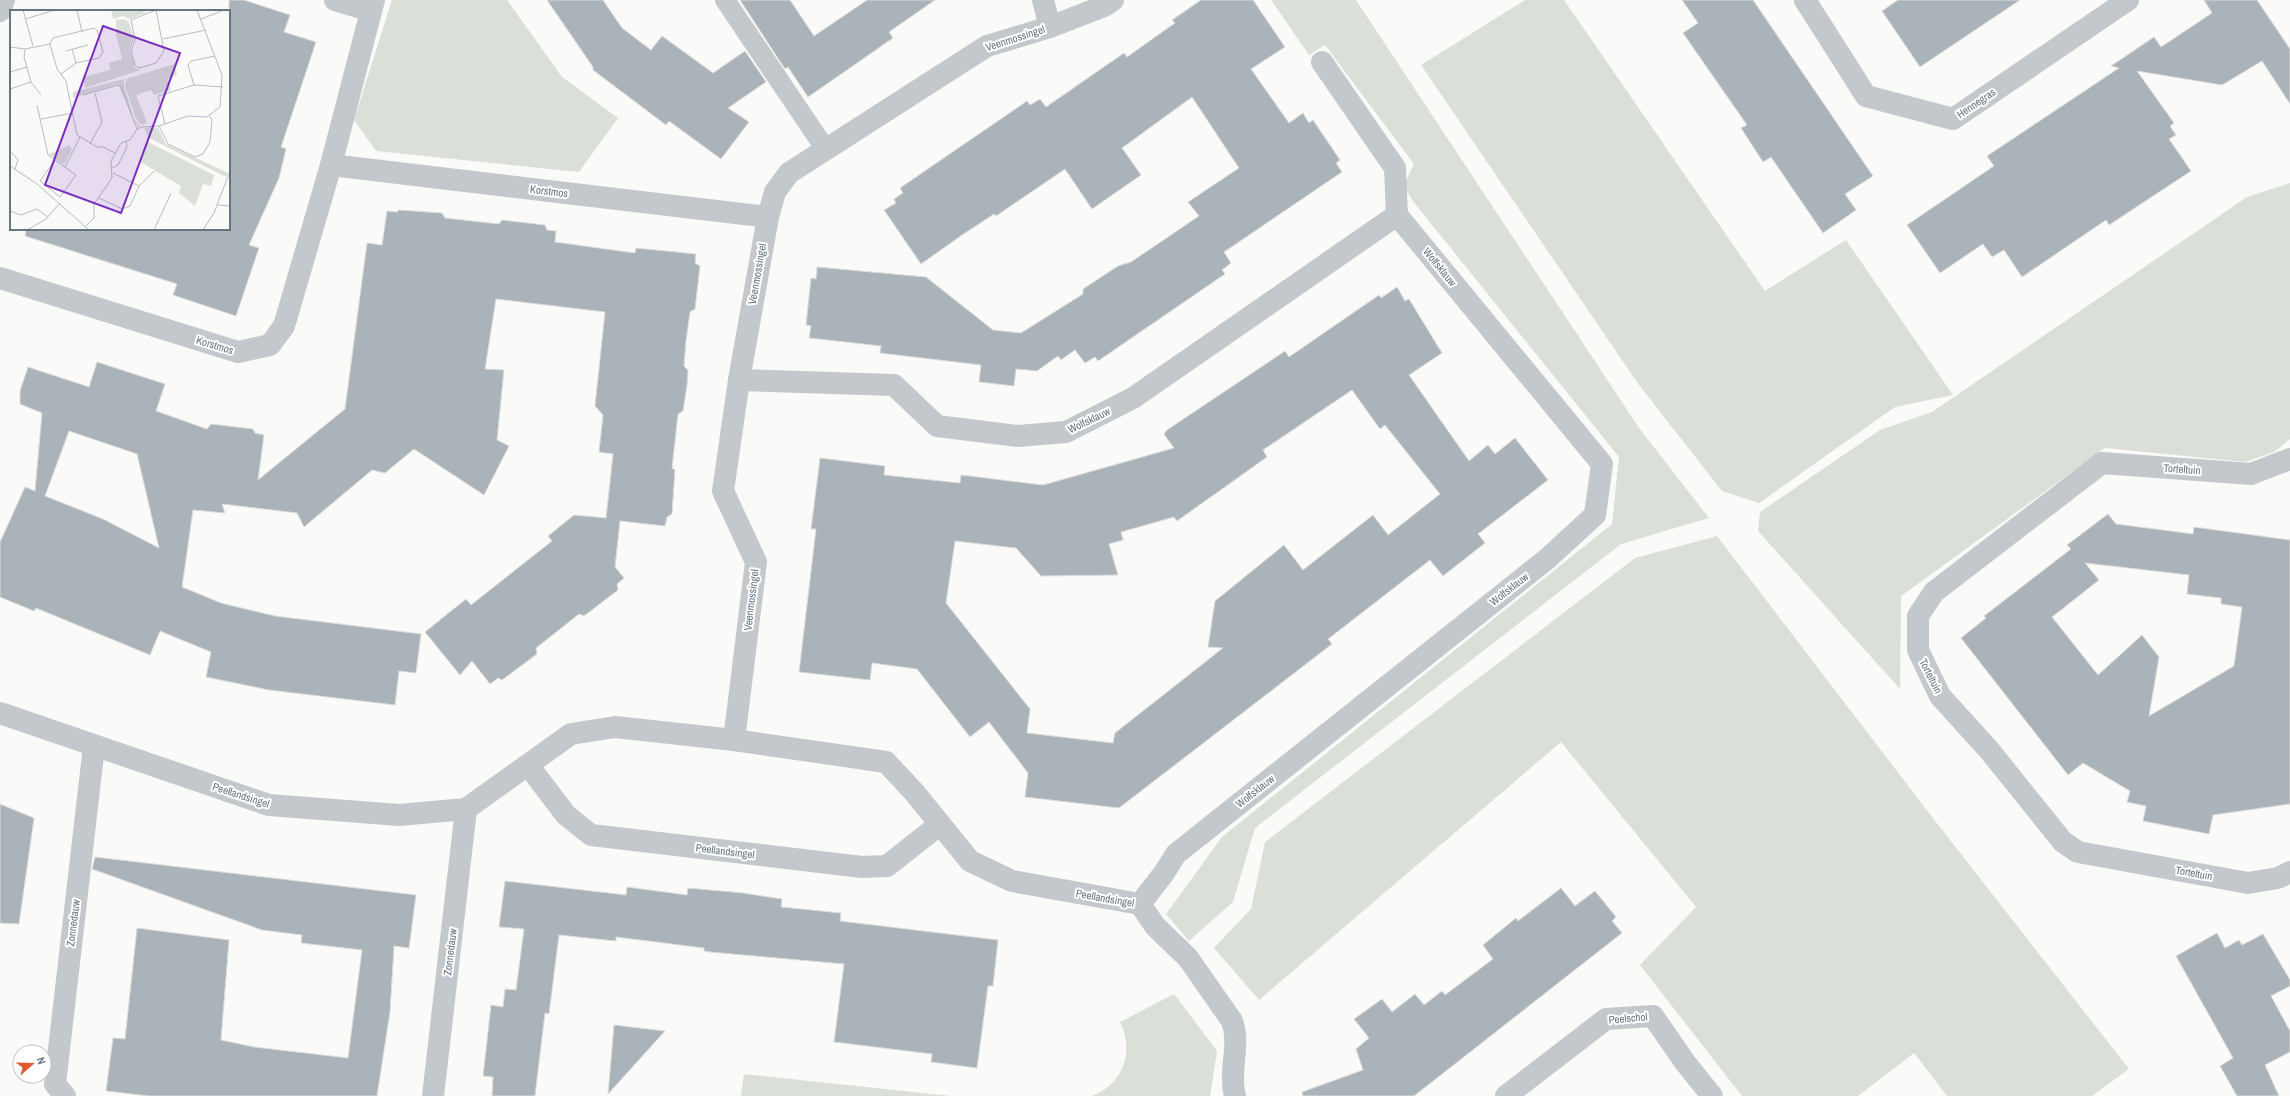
<svg xmlns="http://www.w3.org/2000/svg" width="2290" height="1096" font-family="'Archivo Narrow',sans-serif">
  <style>
    .green { fill: #dadfd7 }
    .building { fill: #aab3b9; stroke: #dcdcda; fill-rule: evenodd }
    .lines { fill: none; stroke-linecap: round; stroke-linejoin: round }
    .service { stroke: #c3c8cc; stroke-width: 20 }
    .minor { stroke: #c3c8cc; stroke-width: 22 }
    .labels { text-anchor: middle; stroke-width: 4; stroke-linejoin: round; paint-order: stroke }
    .street-label { font-size: 11px; fill: #657683; stroke: #fff }
    .inset-road { fill: none; stroke: #b5bdc2; stroke-width: 1 }
    .view { fill: #7b2cbf; fill-opacity: 0.15; stroke: #7b2cbf; stroke-width: 2 }
    .inset-edge { fill: none; stroke: #657683; stroke-width: 2 }
  </style>
  <rect width="100%" height="100%" fill="#fafaf8"/>
  <g class="green">
    <path d="M392 0H507L562 77 618 118 579 172 376 151 354 120Z"/>
    <path d="M1271 0H1356L1639 428 1709 518 1621 544 1255 828 1233 902 1189 941 1166 914 1222 837 1612 524 1619 457 1412 200 1404 185 1414 164 1325 45 1309 55Z"/>
    <path d="M1525 0H1564L1765 291 1846 240 1953 395 1895 407 1759 503 1722 491 1639 385 1421 65Z"/>
    <path d="M2290 183V439L2274 452 2245 462 2105 448 1901 596 1900 689 1758 531 1760 512 1880 430 1932 412 2247 197Z"/>
    <path d="M1717 536 1932 817 2129 1069 2092 1096H1947L1914 1053 1858 1096H1742L1640 965 1696 907 1561 742 1259 1000 1214 948 1251 909 1265 842 1635 558Z"/>
    <path d="M1174 994 1217 1051 1210 1096H1092C1123 1085 1135 1051 1120 1022Z"/>
    <path d="M744 1074 951 1096H741Z"/>
  </g>
  <g class="building">
    <path d="M229 0H244L290 15 284 32 316 42 281 147 286 149 279 178 249 245 259 248 236 316 173 295 177 284 25 236 26 229H229Z"/>
    <path d="M547 0H603L622 28 651 50 662 36 713 73 745 51 766 82 728 108 749 122 721 159 669 121 666 125 593 70V67Z"/>
    <path d="M740 0H790L814 36 867 0H935L889 32 893 38 808 97 788 67 785 69Z"/>
    <path d="M1201 0H1253L1285 47 1251 69 1289 123 1303 113 1309 123 1313 120 1340 160 1336 163 1342 172 1224 252 1231 263 1222 270 1225 274 1098 361 1095 357 1085 363 1075 350 1061 360 1058 356 1037 371 1016 369 1014 386 979 382 981 365 880 353 881 346 809 338 811 326 806 325 811 278 816 279 817 267 926 277 993 330 1021 333 1083 294V289L1118 266 1131 262 1199 216 1188 202 1239 168 1192 97 1122 148 1141 175 1092 209 1065 169 996 216 994 214 962 235 921 264 884 210 896 203 894 199 903 193 900 188 1027 101 1030 105 1040 99 1046 107 1124 53 1127 57 1175 23 1172 20Z"/>
    <path d="M1682 0H1753L1873 176 1845 194 1856 210 1823 233 1771 157 1763 162 1741 128 1747 125 1683 33 1698 23Z"/>
    <path d="M1898 0H2020L1920 67 1882 11Z"/>
    <path d="M2204 0H2257L2290 49V104L2262 61 2222 85 2137 71 2174 123 2170 126 2176 135 2169 139 2191 171 2109 225 2106 220 2022 277 2004 250 1992 257 1983 244 1940 273 1907 225 1994 166 1987 156 2119 68 2111 66 2154 37 2161 47 2212 13Z"/>
    <path d="M399 210 442 213 445 218 499 224 502 220 545 225 547 230 556 231 555 242 635 253 636 248 696 254 695 263 700 266 695 309 690 312 686 341 684 366 688 370 687 385 683 411 678 414 672 468 675 470 672 514 667 517 665 526 620 521 615 567 624 578 617 584 618 590 584 616 579 614 536 648 537 654 502 680 498 678 490 684 472 661 460 675 425 632 466 599 471 605 552 541 548 536 574 515 606 518 613 454 599 452 603 415 595 406 605 312 496 299 485 369 504 370 497 440 509 446 484 495 414 449 385 473 372 470 304 527 297 513 222 504 225 513 193 510 182 587 221 603 275 616 421 634 416 673 399 671 395 705 269 690 206 677 211 652 160 631 150 655 36 608 34 611 0 597V542L25 487 35 491 42 413 20 404V391L28 367 89 387 97 362 165 384 156 411 207 429 211 424 253 429 255 433 264 435 258 480 345 409 367 243 382 245 387 211 397 212ZM69 431 137 454 159 548 103 519 45 496Z"/>
    <path d="M1397 287 1405 301 1409 299 1442 353 1409 375 1469 461 1488 445 1495 454 1515 438 1548 480 1478 534 1485 543 1443 576 1430 560 1328 639 1332 644 1119 808 1025 797 1028 773 989 722 970 737 917 669 872 663 870 680 799 672 816 529H811L820 458 885 466 884 475 960 483 961 475 1043 485 1174 448 1164 434 1167 430 1285 351 1289 357 1379 295 1381 298ZM1352 390 1380 429 1385 425 1440 494 1388 535 1373 515 1303 570 1284 545 1215 601 1208 647 1223 648 1115 733 1113 743 1027 733 1030 709 946 603 955 541 1016 548 1041 576 1118 575 1109 544 1123 540 1121 532 1174 517 1177 521 1267 457 1263 450Z"/>
    <path d="M2108 514 2116 524 2193 534 2194 527 2290 540V804L2213 815 2209 834 2143 821 2146 806 2127 802 2130 791 2083 763 2068 775 1961 638 1986 618 1984 616 2071 549 2067 545ZM2085 563 2189 575 2187 594 2221 598V604L2242 607 2234 666 2149 716 2159 657 2142 635 2098 675 2052 617 2099 580Z"/>
    <path d="M0 804 34 818 19 924 0 923Z"/>
    <path d="M95 857 416 895 409 948 394 946 390 1012 377 1096H149L106 1091 113 1038 125 1039 137 928 229 940 221 1040 254 1047 348 1058 362 950 301 943 302 935 262 930 92 869Z"/>
    <path d="M505 881 626 895 627 887 687 895 688 888 743 893 782 899 781 907 841 913 840 921 998 940 993 986H988L977 1068 931 1062 932 1054 834 1042 844 964 710 952 704 951V948L616 937V941L559 935 549 1014 545 1013 535 1096H492L493 1077 483 1076 491 1005 503 1007 505 989 516 990 524 929 499 927Z"/>
    <path d="M1561 888 1575 906 1595 891 1616 917 1612 921 1622 933 1414 1096H1303L1302 1092 1363 1070 1356 1049 1369 1038 1354 1019 1382 999 1392 1012 1415 994 1424 1005 1442 991 1445 995 1493 959 1483 945 1516 918 1518 921Z"/>
    <path d="M2217 933 2225 948 2239 940 2242 945 2263 934 2290 980V986L2271 996 2290 1031V1052L2265 1065 2279 1096H2237L2220 1066 2233 1058 2176 956Z"/>
    <path d="M614 1025 665 1031 608 1094Z"/>
  </g>
  <g class="lines">
    <path class="service" d="M725 0 826 150"/>
    <g class="minor">
      <path d="M335 0 371 11"/>
      <path d="M1043 0 1050 27"/>
      <path d="M1805 0 1866 96 1953 119 2128 0"/>
      <path d="M0 11 4 0"/>
      <path d="M331 165 768 217"/>
      <path d="M0 278 238 352 270 345 284 326 331 165 374 0"/>
      <path d="M739 380 894 385 937 426 1018 436 1066 432 1133 398 1397 215"/>
      <path d="M2290 459 2251 474 2102 463 1934 592 1918 616V650L1940 696 1989 750 2063 842 2078 852 2248 883 2278 878 2290 872"/>
      <path d="M0 713 269 805 399 815 466 809 571 734 615 727 734 740 886 762 914 792 970 861 1012 881 1140 904 1155 926 1188 958 1232 1021C1241 1045 1228 1071 1235 1096"/>
      <path d="M734 740 756 562 723 491 739 380 768 217 775 192 789 173 987 46 1050 27 1104 6 1113 0"/>
      <path d="M528 765 566 815 591 835 862 867 887 866 939 825"/>
      <path d="M1140 904 1164 873 1176 854 1547 559 1595 515 1602 464 1397 215 1395 168 1322 62"/>
      <path d="M65 1096 55 1084 94 746"/>
      <path d="M433 1096 466 809"/>
      <path d="M1506 1096 1606 1019 1653 1016 1684 1061 1712 1096"/>
    </g>
  </g>
  <g class="labels">
    <g class="street-label">
      <text transform="translate(1015 38) rotate(-18)" y="4">Veenmossingel</text>
      <text transform="translate(1976 103) rotate(-34)" y="4">Hennegras</text>
      <text transform="translate(549 191) rotate(7)" y="4">Korstmos</text>
      <text transform="translate(1440 267) rotate(51)" y="4">Wolfsklauw</text>
      <text transform="translate(757 274) rotate(-80)" y="4">Veenmossingel</text>
      <text transform="translate(215 345) rotate(17)" y="4">Korstmos</text>
      <text transform="translate(1089 420) rotate(-26)" y="4">Wolfsklauw</text>
      <text transform="translate(2182 469) rotate(4)" y="4">Torteltuin</text>
      <text transform="translate(1509 589) rotate(-38)" y="4">Wolfsklauw</text>
      <text transform="translate(751 600) rotate(-83)" y="4">Veenmossingel</text>
      <text transform="translate(1931 676) rotate(63)" y="4">Torteltuin</text>
      <text transform="translate(1255 791) rotate(-38)" y="4">Wolfsklauw</text>
      <text transform="translate(241 795) rotate(18)" y="4">Peellandsingel</text>
      <text transform="translate(725 851) rotate(7)" y="4">Peellandsingel</text>
      <text transform="translate(2194 873) rotate(10)" y="4">Torteltuin</text>
      <text transform="translate(1105 898) rotate(10)" y="4">Peellandsingel</text>
      <text transform="translate(73 923) rotate(-83)" y="4">Zonnedauw</text>
      <text transform="translate(450 952) rotate(-83)" y="4">Zonnedauw</text>
      <text transform="translate(1628 1018) rotate(-5)" y="4">Peelschol</text>
    </g>
  </g>
  <g transform="translate(10 10)">
    <rect width="220" height="220" fill="#fafaf8"/>
    <path d="M101 0H134L135 3 120 9 113 6 103 9ZM113 9 118 11 124 28 120 40 125 58 131 60 75 78 73 67 100 60 99 53 112 49 106 24V10ZM164 54 167 65 157 69 161 80 144 85 141 80 126 85 137 113 132 115 126 109 115 76 116 69ZM114 69V76L124 109 131 116 128 117 108 74 63 88V82ZM139 117 148 118 156 134 218 163 216 167 139 128 134 119ZM138 132 204 165 201 176 193 174 185 196 169 183 171 176 129 151ZM59 135 62 139 55 153 52 154 39 144Z" fill="#dadfd7"/>
    <path class="inset-road" d="M13 0 23 36M67 0 72 22M146 0 154 41 146 53 129 58 125 55 121 41 125 30 121 10ZM15 9 45 0M191 9 214 0M153 29 196 20M40 34 43 28 84 18 87 20 93 42 89 48 66 53 51 64M0 37 15 39 40 34 47 59 56 71 67 125 87 137H93L105 143M15 39 14 47 21 72 31 85M62 39 66 53M56 41 78 35M0 62 17 57M184 75 178 55 181 51 205 46M0 79 21 72M73 85 108 75 111 77 127 119M27 95 38 145 66 165 50 187 30 171 45 150M31 109 63 103M155 114 148 86 184 75 213 77M149 116 158 134 185 147 193 144 200 132 202 110 200 106M80 134 92 112 85 83M0 141 8 150 5 159M0 156 27 174 79 220M55 157 70 127M102 158 108 155 117 137 116 131M103 163 129 176M89 188 112 199 120 196 129 176 144 161M208 195 220 196M0 201 11 205 27 199 38 207M76 216 84 208V194L102 168 101 151 111 133 120 130 127 119 132 117 149 116 178 106 197 107 210 97 212 65 187 0M17 220 36 209 50 193M144 220 161 183M193 220 204 203 220 161"/>
    <path class="view" d="M93 16 170 43 111 203 35 175Z"/>
    <rect width="220" height="220" class="inset-edge"/>
  </g>
  <g transform="translate(32 1064) rotate(70)"><circle r="19" fill="#ffffff" stroke="#c1c8cd"/>
  <path d="M0-3L7 15L0 10L-7 15Z" fill="#e4572e"/>
  <text y="-6" font-size="11" font-weight="bold" text-anchor="middle" fill="#657683">N</text>
  </g>
</svg>
